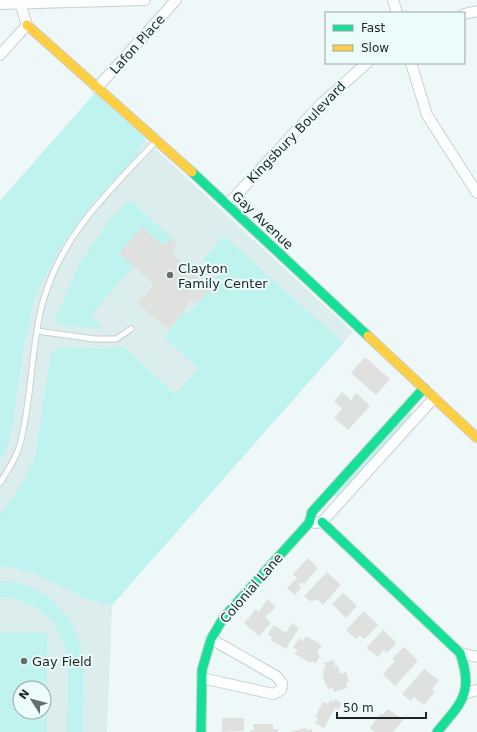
<svg xmlns="http://www.w3.org/2000/svg" width="477" height="732" font-family="'DejaVu Sans',sans-serif">
  <style>
    .built { fill: #dbeeed; fill-rule: evenodd }
    .green { fill: #bff3f0; fill-rule: evenodd }
    .building { fill: #dfe1df }
    .lines { fill: none; stroke-linecap: round; stroke-linejoin: round }
    .lane-casing { stroke: #c9d0d0; stroke-width: 7 }
    .street-casing { stroke: #c9d0d0; stroke-width: 12 }
    .fast-casing { stroke: #c9d0d0; stroke-width: 11 }
    .slow-casing { stroke: #c9d0d0; stroke-width: 11 }
    .lane { stroke: #fdfefe; stroke-width: 5 }
    .street { stroke: #fdfefe; stroke-width: 10 }
    .fast { stroke: #16e098; stroke-width: 9 }
    .slow { stroke: #ffcf43; stroke-width: 9 }
    .poi-dot { fill: #676f6e; stroke: #ebfcfb; stroke-width: 1.5 }
    .labels { text-anchor: middle; stroke-width: 4; stroke-linejoin: round; paint-order: stroke }
    .street-label { font-size: 13px; fill: #1e2524; stroke: #ebfcfb }
    .poi-label { font-size: 13px; fill: #1e2524; stroke: #ebfcfb; text-anchor: start }
  </style>
  <rect width="100%" height="100%" fill="#eff8f8"/>
  <path class="built" d="M95 93 353 332 112 605 107 732H0V201ZM20 688H44V712H20Z"/>
  <g class="green">
    <path d="M95 93 145 138 137 151 139 154 95 200 60 248 36 294 25 341 11 431 6 450 0 460V201Z"/>
    <path d="M130 200 171 237 164 246 142 227 119 253 134 266 91 315 103 329 67 326 54 321 81 261 111 218Z"/>
    <path d="M224 236 343 343 112 605 86 599 76 593 33 573 0 565V515L23 482 35 457 51 353 59 347 101 349 123 346 175 394 198 369 164 337 184 312 187 315 211 288 208 286 219 274 203 259Z"/>
    <path d="M411 412 413 414 412 417 339 496 335 497 334 494 409 413Z"/>
    <path d="M0 581C16 580 36 587 48 597 93 632 83 681 83 732H67C67 689 79 626 30 605 21 601 10 596 0 597Z"/>
    <path d="M0 633H47V732H0ZM20 688H44V712H20Z"/>
  </g>
  <g class="building">
    <path d="M142 227 164 246 171 238 178 244 172 251 175 254 174 255 211 288 197 304 192 300 182 311 184 312 169 329 158 320 157 321 138 303 154 285 119 253Z"/>
    <path d="M365 357 390 379 376 395 351 373Z"/>
    <path d="M342 392 351 400 356 393 370 406 348 430 334 418 342 409 334 401Z"/>
    <path d="M308 558 318 568 304 584 302 582 299 585 301 588 295 595 287 588 297 578 293 574Z"/>
    <path d="M327 572 341 585 323 605 318 600 310 601 304 596Z"/>
    <path d="M343 593 357 606 346 618 332 604Z"/>
    <path d="M267 599 276 607 265 617 271 623 259 636 244 623 256 609 259 612Z"/>
    <path d="M364 611 378 625 365 639 359 635 356 639 346 630Z"/>
    <path d="M292 623 299 628 286 649 270 640 272 637 268 634 274 625 286 633Z"/>
    <path d="M383 630 397 643 387 653 384 650 378 657 366 648Z"/>
    <path d="M306 636 322 645 317 653 320 656 316 663 312 661 310 663 295 654 297 650 293 648 299 638 303 641Z"/>
    <path d="M404 647 418 661 395 686 383 674 395 661 392 659Z"/>
    <path d="M334 660 335 666 338 665 340 674 346 672 349 682 346 683 347 688 334 692 333 688 328 689 322 676 324 675 323 669 326 668 324 663Z"/>
    <path d="M424 669 439 680 432 690 435 692 424 705 414 697 411 701 402 694Z"/>
    <path d="M334 699 342 703 338 710 335 708 324 728 315 723 318 718 315 717 323 702 328 704 330 700 333 702Z"/>
    <path d="M388 709 403 720 393 732H375L370 728 381 713 383 715Z"/>
    <path d="M222 718H244V731L222 732Z"/>
    <path d="M253 724H273V729H278V732H250V730H254Z"/>
    <path d="M306 728 307 730 312 729V732H289Z"/>
  </g>
  <g class="lines">
    <defs>
      <g id="lane">
        <path d="M37 331 94 339H116L131 329"/>
        <path d="M0 483C8 470 18 455 21 440 32 396 31 349 42 305 61 234 108 193 156 141"/>
      </g>
      <g id="street">
        <path d="M393 0 397 13"/>
        <path d="M0 4 145 0"/>
        <path d="M464 14 477 11"/>
        <path d="M0 55 27 25 19 0"/>
        <path d="M411 63 427 115 477 193"/>
        <path d="M97 88 176 0"/>
        <path d="M228 204 320 105 367 63"/>
        <path d="M315 523 322 522 434 398"/>
        <path d="M460 653 477 657"/>
        <path d="M202 678 273 694 281 690 282 683 276 676 211 639"/>
        <path d="M467 693 477 690"/>
      </g>
      <g id="fast">
        <path d="M192 172 368 336"/>
        <path d="M322 522 460 653C474 693 462 702 437 732"/>
        <path d="M201 732 202 670 211 639 224 617 309 523 312 512 424 388"/>
      </g>
      <g id="slow">
        <path d="M27 25 192 172"/>
        <path d="M368 336 477 438"/>
      </g>
    </defs>
    <use href="#lane" class="lane-casing"/>
    <use href="#street" class="street-casing"/>
    <use href="#fast" class="fast-casing"/>
    <use href="#slow" class="slow-casing"/>
    <use href="#lane" class="lane"/>
    <use href="#street" class="street"/>
    <use href="#fast" class="fast"/>
    <use href="#slow" class="slow"/>
  </g>
  <g class="poi-dot">
    <circle cx="170" cy="275" r="4"/>
    <circle cx="24" cy="661" r="4"/>
  </g>
  <g class="labels">
    <g class="street-label">
      <text transform="translate(137 44) rotate(-48)" y="5">Lafon Place</text>
      <text transform="translate(296 132) rotate(-46)" y="5">Kingsbury Boulevard</text>
      <text transform="translate(263 220) rotate(43)" y="5">Gay Avenue</text>
      <text transform="translate(251 588) rotate(-49)" y="5">Colonial Lane</text>
    </g>
    <g class="poi-label">
      <text x="178" y="273">Clayton<tspan x="178" dy="15">Family Center</tspan></text>
      <text x="32" y="666">Gay Field</text>
    </g>
  </g>
  <rect x="325" y="12" width="140" height="52" fill="#ebfcfb" stroke="#99a6a5"/>
  <rect x="333" y="25" width="20" height="6" fill="#16e098" stroke="#99a6a5"/>
  <text x="361" y="32" font-size="12" fill="#1e2524">Fast</text>
  <rect x="333" y="45" width="20" height="6" fill="#ffcf43" stroke="#99a6a5"/>
  <text x="361" y="52" font-size="12" fill="#1e2524">Slow</text>
  <g transform="translate(32 700) rotate(306)"><circle r="19" fill="#ebfcfb" stroke="#99a6a5"/>
  <path d="M0-3L7 15L0 10L-7 15Z" fill="#676f6e"/>
  <text y="-6" font-size="11" font-weight="bold" text-anchor="middle" fill="#1e2524">N</text>
  </g>
  <path d="M337 712v6h89v-6" fill="none" stroke="#1e2524" stroke-width="2"/>
  <text x="343" y="712" font-size="12" fill="#1e2524" stroke="#ebfcfb" stroke-width="3" paint-order="stroke">50 m</text>
</svg>
